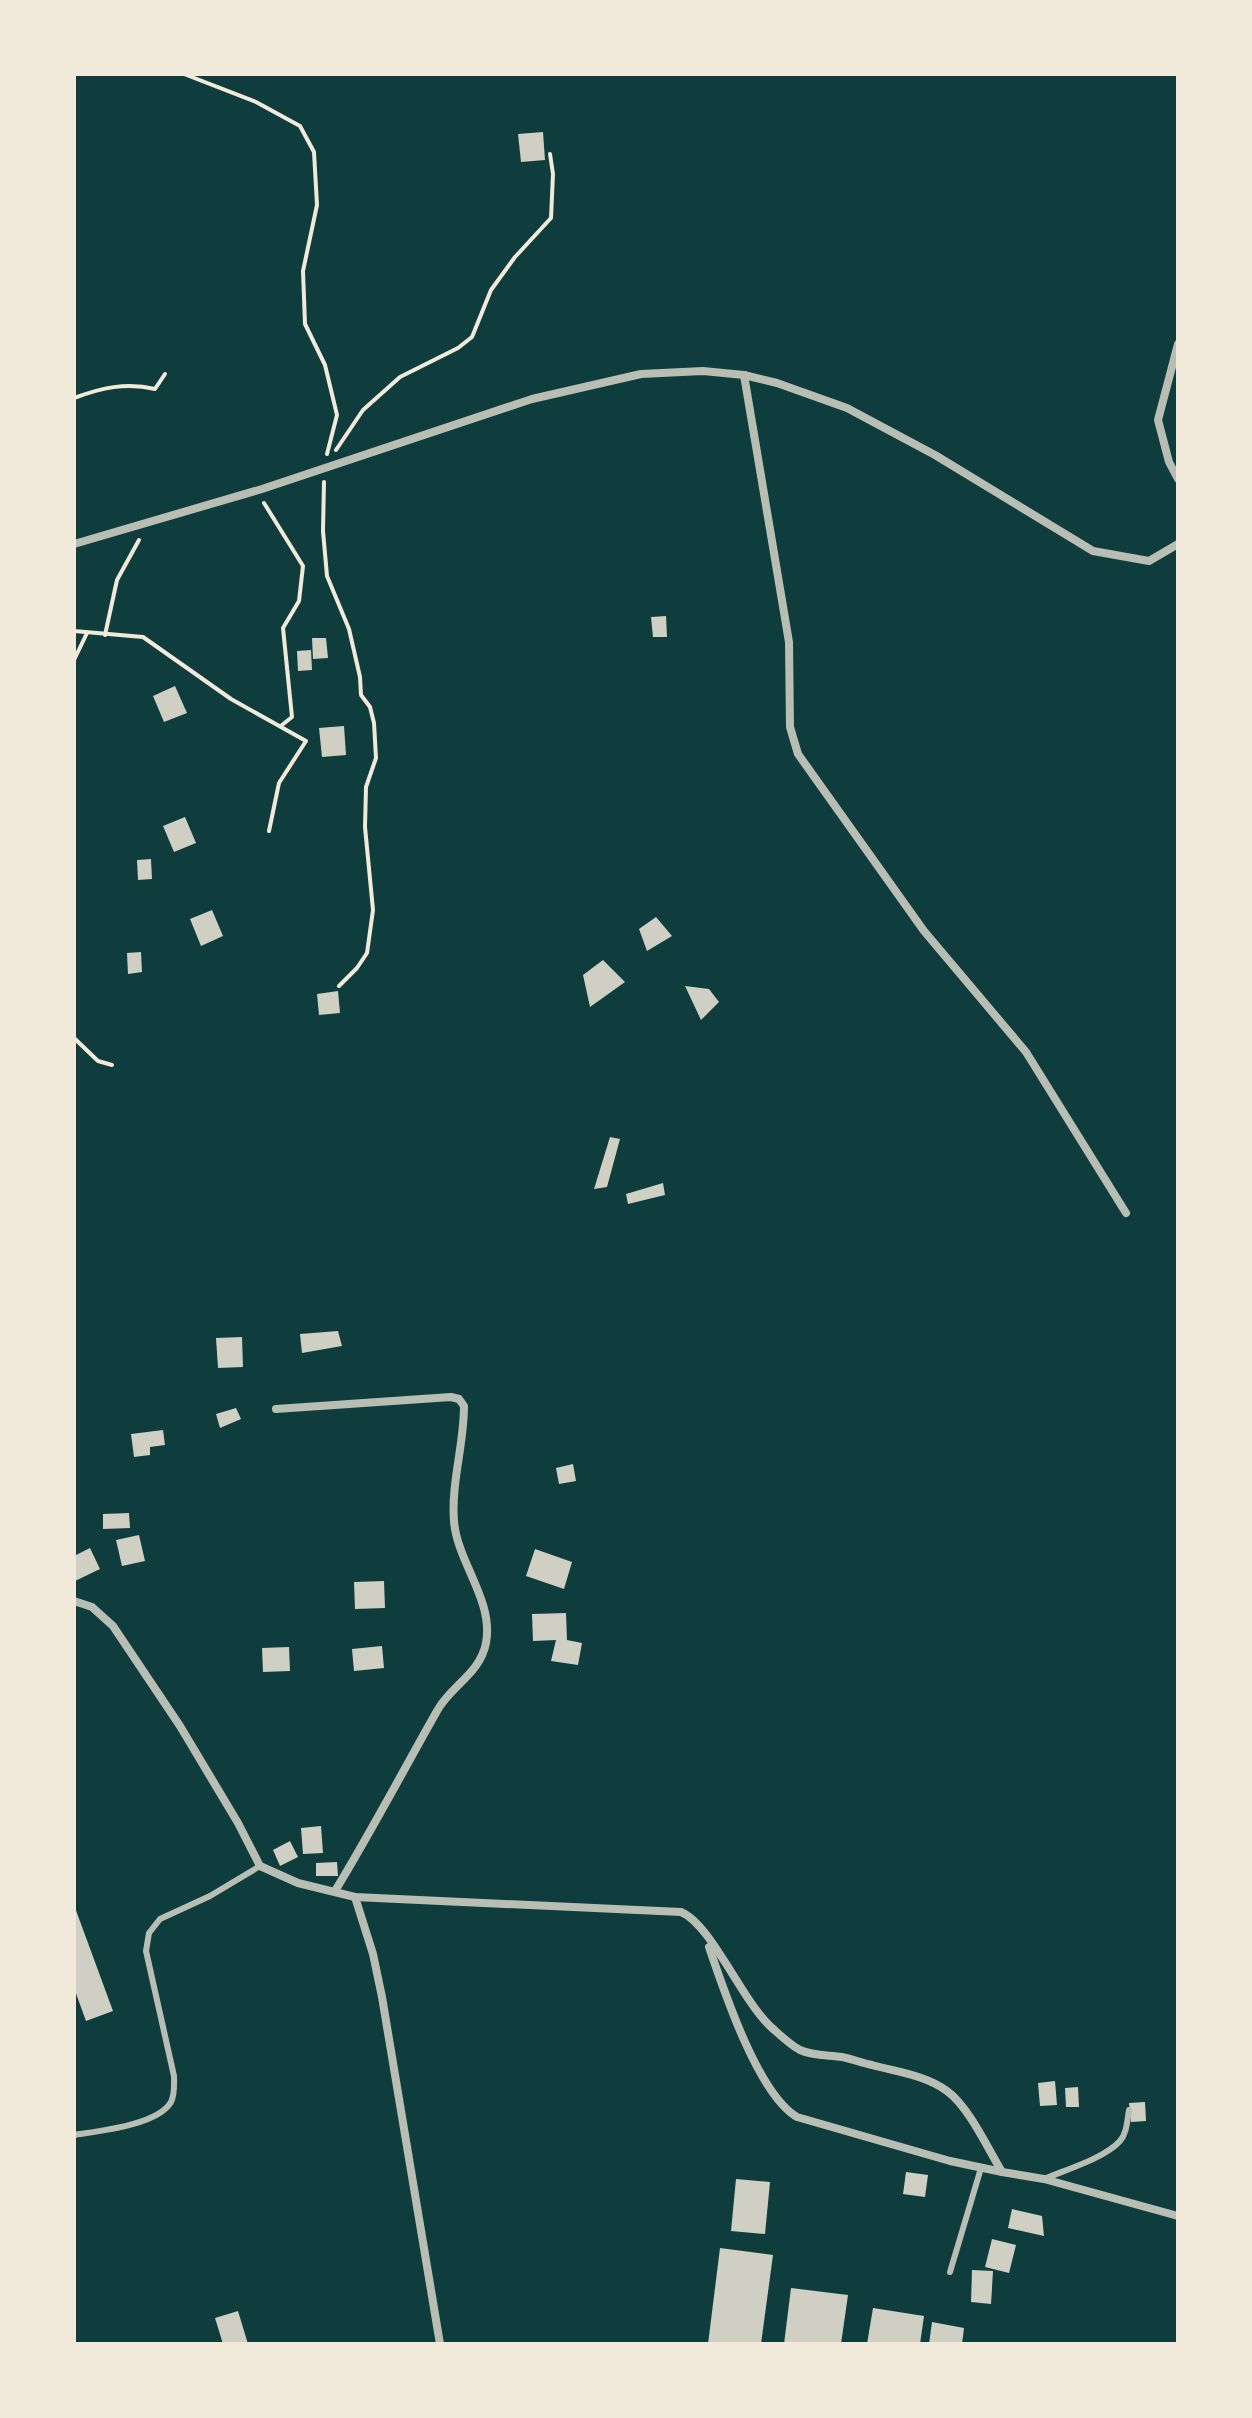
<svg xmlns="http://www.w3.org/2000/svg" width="1252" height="2418" font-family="Signika,sans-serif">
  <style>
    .building { fill: #cfcfc3 }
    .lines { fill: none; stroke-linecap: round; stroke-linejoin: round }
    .path { stroke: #f1e9da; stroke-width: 4 }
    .service { stroke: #b8beb3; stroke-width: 6 }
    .minor { stroke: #b8beb3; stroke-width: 8 }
  </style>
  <rect width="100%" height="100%" fill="#0f3d3e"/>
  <g class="building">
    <path d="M543 132 545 160 521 162 518 134Z"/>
    <path d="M666 616 667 637H653L651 617Z"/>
    <path d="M312 638H326L328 658 313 659Z"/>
    <path d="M311 650 312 670 298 671 297 651Z"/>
    <path d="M175 686 187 713 164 722 153 696Z"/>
    <path d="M344 726 346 755 322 757 319 728Z"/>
    <path d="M185 817 196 843 174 852 163 826Z"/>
    <path d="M151 859 152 879 138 880 137 860Z"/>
    <path d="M212 910 223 936 201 946 190 919Z"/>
    <path d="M656 917 672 936 647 951 639 929Z"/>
    <path d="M141 952 142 972 128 974 127 953Z"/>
    <path d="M603 960 625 982 590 1007 583 975Z"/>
    <path d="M685 986 709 989 719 1002 701 1020Z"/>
    <path d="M338 991 340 1013 319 1015 317 994Z"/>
    <path d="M610 1137 620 1139 607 1187 594 1189Z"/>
    <path d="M663 1183 665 1195 628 1204 626 1194Z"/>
    <path d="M338 1331 342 1346 302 1353 300 1334Z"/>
    <path d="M242 1337 243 1367 218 1368 216 1338Z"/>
    <path d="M236 1408 241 1419 220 1428 216 1414Z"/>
    <path d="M163 1430 165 1445 150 1447V1455L134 1457 131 1434Z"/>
    <path d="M573 1464 576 1481 559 1484 556 1468Z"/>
    <path d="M129 1513 130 1528 103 1529V1514Z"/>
    <path d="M139 1535 145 1561 122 1566 116 1540Z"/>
    <path d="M90 1548 100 1569 75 1581 74 1556Z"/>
    <path d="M535 1549 572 1562 564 1589 526 1576Z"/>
    <path d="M384 1581 385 1608 355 1609 354 1582Z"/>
    <path d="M566 1613 567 1640 582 1643 578 1665 551 1661 556 1640 533 1641 532 1614Z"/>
    <path d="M382 1646 384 1668 354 1671 352 1649Z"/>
    <path d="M289 1647 290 1671 263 1672 262 1648Z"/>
    <path d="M321 1826 323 1853 303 1854 301 1828Z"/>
    <path d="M290 1841 298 1857 280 1866 273 1850Z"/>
    <path d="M337 1862 338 1876H316V1863Z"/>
    <path d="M74 1905 113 2011 86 2021 74 1988Z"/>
    <path d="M1055 2081 1057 2105 1040 2106 1038 2083Z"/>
    <path d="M1078 2087 1079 2107H1066L1065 2088Z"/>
    <path d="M1145 2102 1146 2121 1131 2122 1129 2103Z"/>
    <path d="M906 2172 928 2175 925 2197 903 2194Z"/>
    <path d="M736 2179 770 2182 765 2234 731 2231Z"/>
    <path d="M1012 2209 1042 2216 1044 2236 1008 2228Z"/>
    <path d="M992 2239 1016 2245 1009 2273 985 2267Z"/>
    <path d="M720 2248 773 2255 761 2344H708Z"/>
    <path d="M972 2270 993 2271 991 2304 971 2302Z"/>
    <path d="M791 2288 848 2295 841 2344H784Z"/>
    <path d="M873 2308 924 2316 920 2344H867Z"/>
    <path d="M238 2311 248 2344H223L215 2318Z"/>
    <path d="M932 2322 964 2328 962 2344H929Z"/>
  </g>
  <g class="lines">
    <g class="path">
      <path d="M184 74 256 102 300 126 314 152 317 205 303 271 305 324 325 365 337 415 327 454"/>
      <path d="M74 398C101 388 126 382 155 389L165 374"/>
      <path d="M336 450 363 410 400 377 458 348 472 337 491 290 515 257 551 218 553 174 550 154"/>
      <path d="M324 482 323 531 327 576 349 629 360 677 361 695 370 707 374 723 376 758 366 787 365 827 373 910 367 953 357 968 339 986"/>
      <path d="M264 503 303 566 299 601 283 628 292 717 282 725"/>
      <path d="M74 631 143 637 231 699 306 741 279 783 269 831"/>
      <path d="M105 635 117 580 139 540"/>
      <path d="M74 660 87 633"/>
      <path d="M74 1038 98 1061 112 1065"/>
    </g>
    <g class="service">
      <path d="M74 2135C99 2131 158 2125 171 2102 175 2094 174 2085 174 2076L146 1951 149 1933 160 1919 210 1896 260 1866"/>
      <path d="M1044 2179C1065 2170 1105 2158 1120 2141 1127 2133 1127 2121 1129 2110"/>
      <path d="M950 2272 981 2168"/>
    </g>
    <g class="minor">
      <path d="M1178 344 1158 420 1169 462 1178 479"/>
      <path d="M744 375 789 642 790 727 798 754 924 931 1026 1052 1126 1213"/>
      <path d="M74 544 262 489 532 399 641 374 703 371 744 375 777 383 847 408 935 455 1093 551 1149 561 1178 544"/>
      <path d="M276 1409 451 1397 459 1399 464 1406C464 1445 451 1483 454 1521 457 1562 494 1600 486 1643 480 1674 450 1686 437 1711 403 1771 371 1832 335 1891"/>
      <path d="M74 1601 92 1607 113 1626 180 1726 238 1823 260 1866 298 1883 355 1897 681 1912C711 1924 742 2001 771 2027 779 2034 790 2045 800 2050 813 2056 828 2055 842 2057 852 2059 862 2063 872 2065 897 2072 925 2075 947 2091 969 2107 988 2149 1002 2172L1044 2179 1178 2216"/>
      <path d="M355 1897 373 1954 382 1997 440 2344"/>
      <path d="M709 1947C724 1991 758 2094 797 2117L950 2161 1002 2172"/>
    </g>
  </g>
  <rect width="1252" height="2418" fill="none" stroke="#f1e9da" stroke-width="152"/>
</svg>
